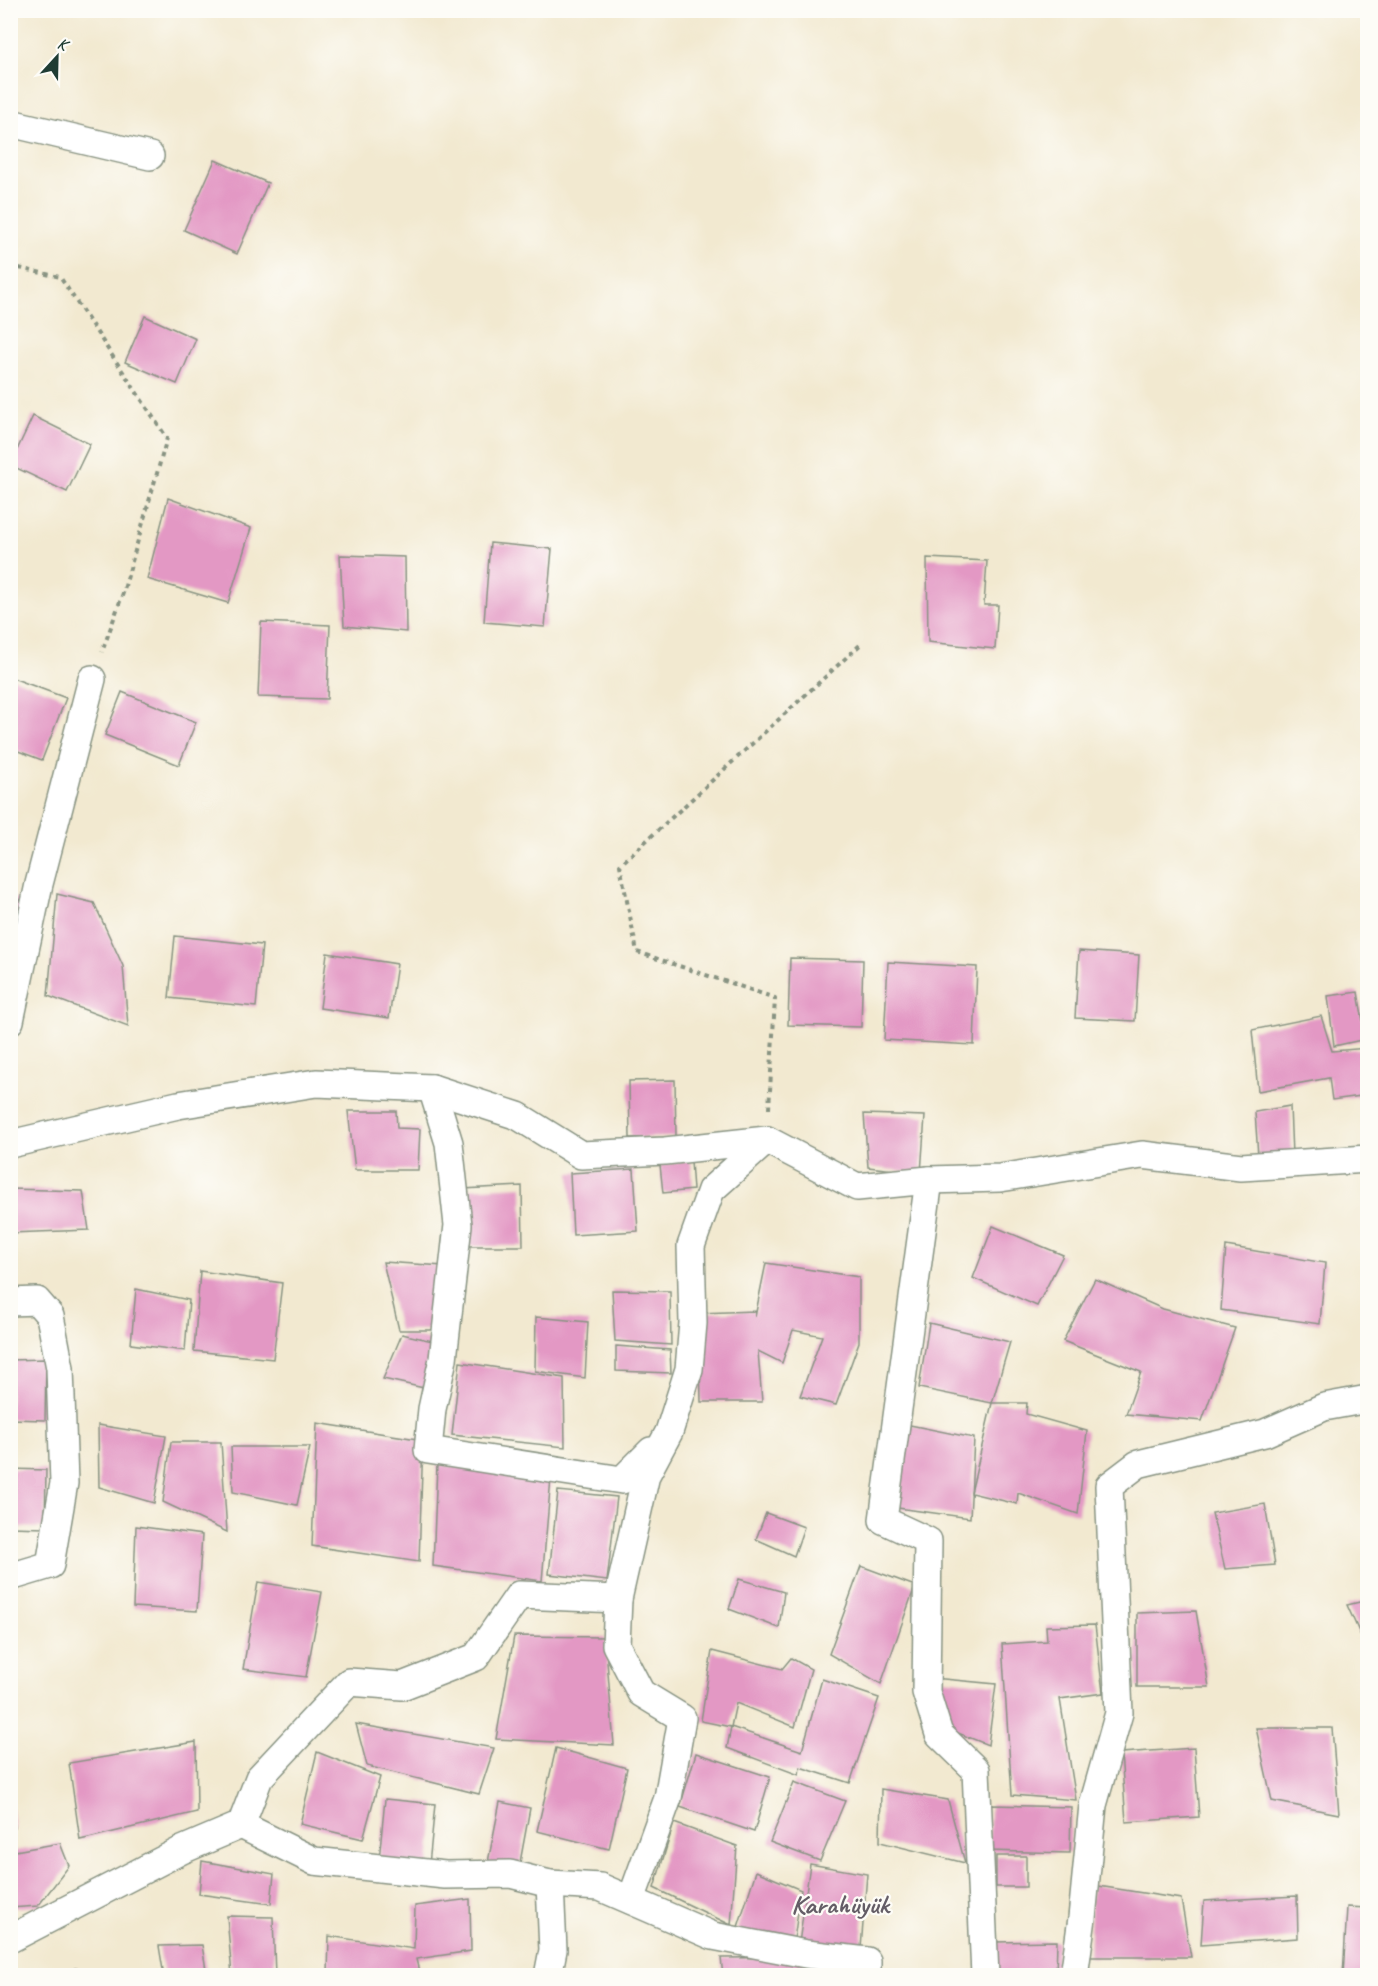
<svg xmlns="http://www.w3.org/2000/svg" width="1378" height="1986" font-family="Caveat,sans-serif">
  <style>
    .building { fill: #e398c4 }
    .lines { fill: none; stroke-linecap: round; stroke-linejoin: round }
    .street-casing { stroke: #889382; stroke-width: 30 }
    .path { stroke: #889382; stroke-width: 4; stroke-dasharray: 4.5 4.5; stroke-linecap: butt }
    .street { stroke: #fff; stroke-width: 27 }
    .labels { text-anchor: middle; stroke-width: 4.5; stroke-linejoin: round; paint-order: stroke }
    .quarter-label { font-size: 27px; font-weight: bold; fill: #645d66; stroke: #fdfcf7 }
  </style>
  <rect width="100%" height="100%" fill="#fdfcf7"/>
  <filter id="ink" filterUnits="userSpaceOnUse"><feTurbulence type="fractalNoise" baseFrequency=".0167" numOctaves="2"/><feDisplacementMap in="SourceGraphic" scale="12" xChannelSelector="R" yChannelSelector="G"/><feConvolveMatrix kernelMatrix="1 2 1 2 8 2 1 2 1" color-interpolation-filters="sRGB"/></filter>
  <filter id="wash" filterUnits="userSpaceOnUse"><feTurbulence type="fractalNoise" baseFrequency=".008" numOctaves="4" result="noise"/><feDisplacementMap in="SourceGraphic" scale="24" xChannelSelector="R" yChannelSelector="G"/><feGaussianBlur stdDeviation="1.35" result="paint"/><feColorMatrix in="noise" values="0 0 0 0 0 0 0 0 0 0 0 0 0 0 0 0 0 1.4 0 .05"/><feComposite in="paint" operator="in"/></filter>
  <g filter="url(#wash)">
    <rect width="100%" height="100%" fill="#f2e9d0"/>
    <g id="blocks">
      <g class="building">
        <path d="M215 160 268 183 237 254 184 230Z"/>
        <path d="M145 316 196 339 177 384 125 362Z"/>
        <path d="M33 416 90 444 67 492 10 465Z"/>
        <path d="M168 498 251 528 228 603 147 579Z"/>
        <path d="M490 543 552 549 545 627 484 622Z"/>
        <path d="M340 555 405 557 406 632 344 626Z"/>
        <path d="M927 558 987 561 984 605H998L995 649 928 642Z"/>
        <path d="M261 622 330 625 327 699 258 697Z"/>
        <path d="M10 677 66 698 42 760 10 748Z"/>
        <path d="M122 692 196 722 179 765 105 735Z"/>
        <path d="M57 894 94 903 123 966 128 1026 48 996Z"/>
        <path d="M10 897 23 901 11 941H10Z"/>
        <path d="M175 936 262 945 256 1007 169 998Z"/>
        <path d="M1079 951 1139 955 1135 1021 1075 1018Z"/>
        <path d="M327 953 397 964 389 1018 320 1008Z"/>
        <path d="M790 958 863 960 861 1027 788 1025Z"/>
        <path d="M888 962 977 967 974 1045 884 1040Z"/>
        <path d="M1358 992 1366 1039 1334 1046 1328 996Z"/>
        <path d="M1321 1016 1332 1051 1368 1048V1095L1332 1100 1329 1078 1258 1091 1252 1030Z"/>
        <path d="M675 1080 676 1137 630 1138 629 1081Z"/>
        <path d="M1290 1106 1292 1155 1258 1156 1255 1112Z"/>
        <path d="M348 1111H396L397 1128 420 1129 418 1170H355Z"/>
        <path d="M864 1114 925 1116 921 1173 868 1167Z"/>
        <path d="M691 1161 693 1190 663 1193 660 1165Z"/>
        <path d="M634 1169 638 1231 573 1235 570 1173Z"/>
        <path d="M522 1186 523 1246H466L462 1189Z"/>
        <path d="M10 1189 83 1191 89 1230 10 1233Z"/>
        <path d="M993 1226 1063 1255 1037 1306 973 1278Z"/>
        <path d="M1226 1246 1325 1263 1320 1324 1221 1310Z"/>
        <path d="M383 1262 444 1266 443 1330H399Z"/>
        <path d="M766 1263 859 1277V1342L836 1405 800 1396 822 1336 793 1330 782 1363 758 1351 762 1402H701L699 1313 755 1311V1317Z"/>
        <path d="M200 1271 282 1283 273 1359 194 1351Z"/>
        <path d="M1095 1279 1163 1309 1235 1328 1202 1421 1126 1414 1141 1372 1063 1341Z"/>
        <path d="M136 1289 189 1300 185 1351 131 1344Z"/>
        <path d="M612 1290 670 1291 671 1345 615 1341Z"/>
        <path d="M536 1317 588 1322 585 1378 535 1371Z"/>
        <path d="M929 1323 1010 1342 992 1403H1027L1026 1414 1087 1431 1078 1514 1018 1493 1017 1504 971 1493 992 1403 919 1388Z"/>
        <path d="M402 1334 437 1342 433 1390 383 1379Z"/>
        <path d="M616 1346 670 1350 671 1373 616 1371Z"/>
        <path d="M46 1359 45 1420 10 1419V1360Z"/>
        <path d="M460 1362 564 1378 565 1447 452 1435Z"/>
        <path d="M317 1423 423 1440 419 1562 312 1546Z"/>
        <path d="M98 1425 166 1436 154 1503 99 1487Z"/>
        <path d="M910 1425 974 1438 970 1518 898 1508Z"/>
        <path d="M171 1442H221L227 1532 163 1502Z"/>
        <path d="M231 1447H310L297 1505 233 1492Z"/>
        <path d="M437 1464 551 1478 542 1581 433 1566Z"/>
        <path d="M10 1469 46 1470 45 1528 10 1527Z"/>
        <path d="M558 1491 617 1497 607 1581 549 1574Z"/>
        <path d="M1265 1504 1275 1565 1225 1569 1212 1513Z"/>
        <path d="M766 1513 804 1527 794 1556 756 1539Z"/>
        <path d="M136 1526 202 1535 197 1611 133 1607Z"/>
        <path d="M861 1566 915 1586 881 1684 829 1654Z"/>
        <path d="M739 1579 784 1592 779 1628 729 1609Z"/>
        <path d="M258 1582 322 1592 306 1677 243 1669Z"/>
        <path d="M1368 1600V1645H1365L1347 1605Z"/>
        <path d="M1196 1611 1209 1687H1137V1613Z"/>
        <path d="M1095 1625 1103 1693 1060 1699 1076 1800 1012 1795 1002 1644 1047 1641 1046 1626Z"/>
        <path d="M514 1636 605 1637 614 1745 496 1739Z"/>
        <path d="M712 1651 782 1669 791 1658 811 1669 795 1727 736 1703 731 1727 701 1721Z"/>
        <path d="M933 1678 996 1684 988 1745 943 1727Z"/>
        <path d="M822 1679 879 1698 850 1783 800 1767 799 1775 727 1748 731 1727 802 1751Z"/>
        <path d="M356 1724 494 1748 479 1794 367 1766Z"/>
        <path d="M1256 1728H1332L1339 1814 1272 1801Z"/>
        <path d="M196 1742 197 1812 80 1840 69 1763Z"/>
        <path d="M556 1748 627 1768 609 1849 537 1831Z"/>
        <path d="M1194 1748 1199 1817 1126 1822 1121 1753Z"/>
        <path d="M317 1752 380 1777 363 1839 300 1824Z"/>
        <path d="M696 1753 770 1777 754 1832 680 1807Z"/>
        <path d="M794 1782 845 1801 820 1861 770 1842Z"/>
        <path d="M881 1789 948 1800 965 1863 880 1842Z"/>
        <path d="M385 1799 435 1804 429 1865 379 1860Z"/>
        <path d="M500 1802 530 1808 519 1868 488 1862Z"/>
        <path d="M990 1805 1071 1807 1070 1853 989 1851Z"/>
        <path d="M12 1808 15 1828 10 1829V1809Z"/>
        <path d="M674 1823 737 1846 731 1925 654 1888Z"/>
        <path d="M60 1843 69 1866 38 1906 10 1908V1852Z"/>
        <rect x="996" y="1856" width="30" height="31"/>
        <path d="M202 1861 274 1874 271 1904 199 1894Z"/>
        <path d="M810 1864 867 1874 861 1948 799 1943Z"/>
        <path d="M756 1871 801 1890 793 1947 737 1930Z"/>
        <path d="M1092 1885 1181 1899 1191 1957H1089Z"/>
        <path d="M1297 1896 1298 1938 1201 1945 1204 1901Z"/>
        <path d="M470 1899 471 1951 416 1959 420 1976 328 1975 329 1936 414 1949 415 1906Z"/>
        <path d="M1347 1907 1368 1908V1976H1343Z"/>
        <path d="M227 1916 273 1917 275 1976H232Z"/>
        <path d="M1057 1941 1056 1976H995L993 1942Z"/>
        <path d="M202 1945 207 1976H164L159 1946Z"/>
        <path d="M805 1957 804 1976H723L721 1958Z"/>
        <path d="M75 1968 103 1975V1976H73Z"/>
        <path d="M809 1971 838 1974V1976H809Z"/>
      </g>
    </g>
  </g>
  <g filter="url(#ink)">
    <use href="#blocks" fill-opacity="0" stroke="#889382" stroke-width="1.5"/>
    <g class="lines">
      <defs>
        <g id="street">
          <path d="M10 123 150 156"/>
          <path d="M10 1021 39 884 92 679"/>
          <path d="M432 1088 449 1143 458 1225 443 1359 432 1409 428 1450 622 1480 651 1451"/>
          <path d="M10 1144 178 1105 316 1083 432 1088 518 1116 581 1155 665 1151 767 1140 857 1187 929 1180 1000 1178 1142 1155 1241 1167 1368 1159"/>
          <path d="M929 1180 883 1520 928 1541 926 1692 939 1734 976 1770 985 1976"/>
          <path d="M10 1302 37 1301 50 1316 60 1368 64 1483 50 1565 10 1577"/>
          <path d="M618 1599 616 1645 641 1693 682 1718 668 1798 631 1900"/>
          <path d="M241 1825 314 1861 445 1875 510 1874 550 1884 600 1887 713 1936 806 1954 867 1961V1976"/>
          <path d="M10 1939 182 1850 241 1825 259 1778 349 1682 402 1686 476 1657 519 1595 618 1599 646 1475 669 1432 689 1369 693 1323 691 1246 711 1190 767 1140"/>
          <path d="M548 1976 553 1950 550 1884"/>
          <path d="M1074 1976 1082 1918 1093 1805 1119 1713 1109 1486 1138 1464 1265 1433 1324 1407 1368 1399"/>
        </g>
      </defs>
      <use href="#street" class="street-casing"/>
      <g class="path">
        <path d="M10 266 60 277 167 438 123 593 102 652"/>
        <path d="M769 1109 775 998 637 952 620 865 861 644"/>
      </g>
      <use href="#street" class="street"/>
    </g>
  </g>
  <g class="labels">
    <g class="quarter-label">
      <text x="840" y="1913">Karahüyük</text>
    </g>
  </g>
  <rect width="1378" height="1986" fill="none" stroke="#fdfcf7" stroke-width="36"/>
  <g transform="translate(57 57) rotate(22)" stroke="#fdfcf7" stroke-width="4.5" paint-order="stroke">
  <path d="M0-4.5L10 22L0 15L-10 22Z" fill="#1f3d34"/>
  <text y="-9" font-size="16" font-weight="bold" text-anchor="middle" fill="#1f3d34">K</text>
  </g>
</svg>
